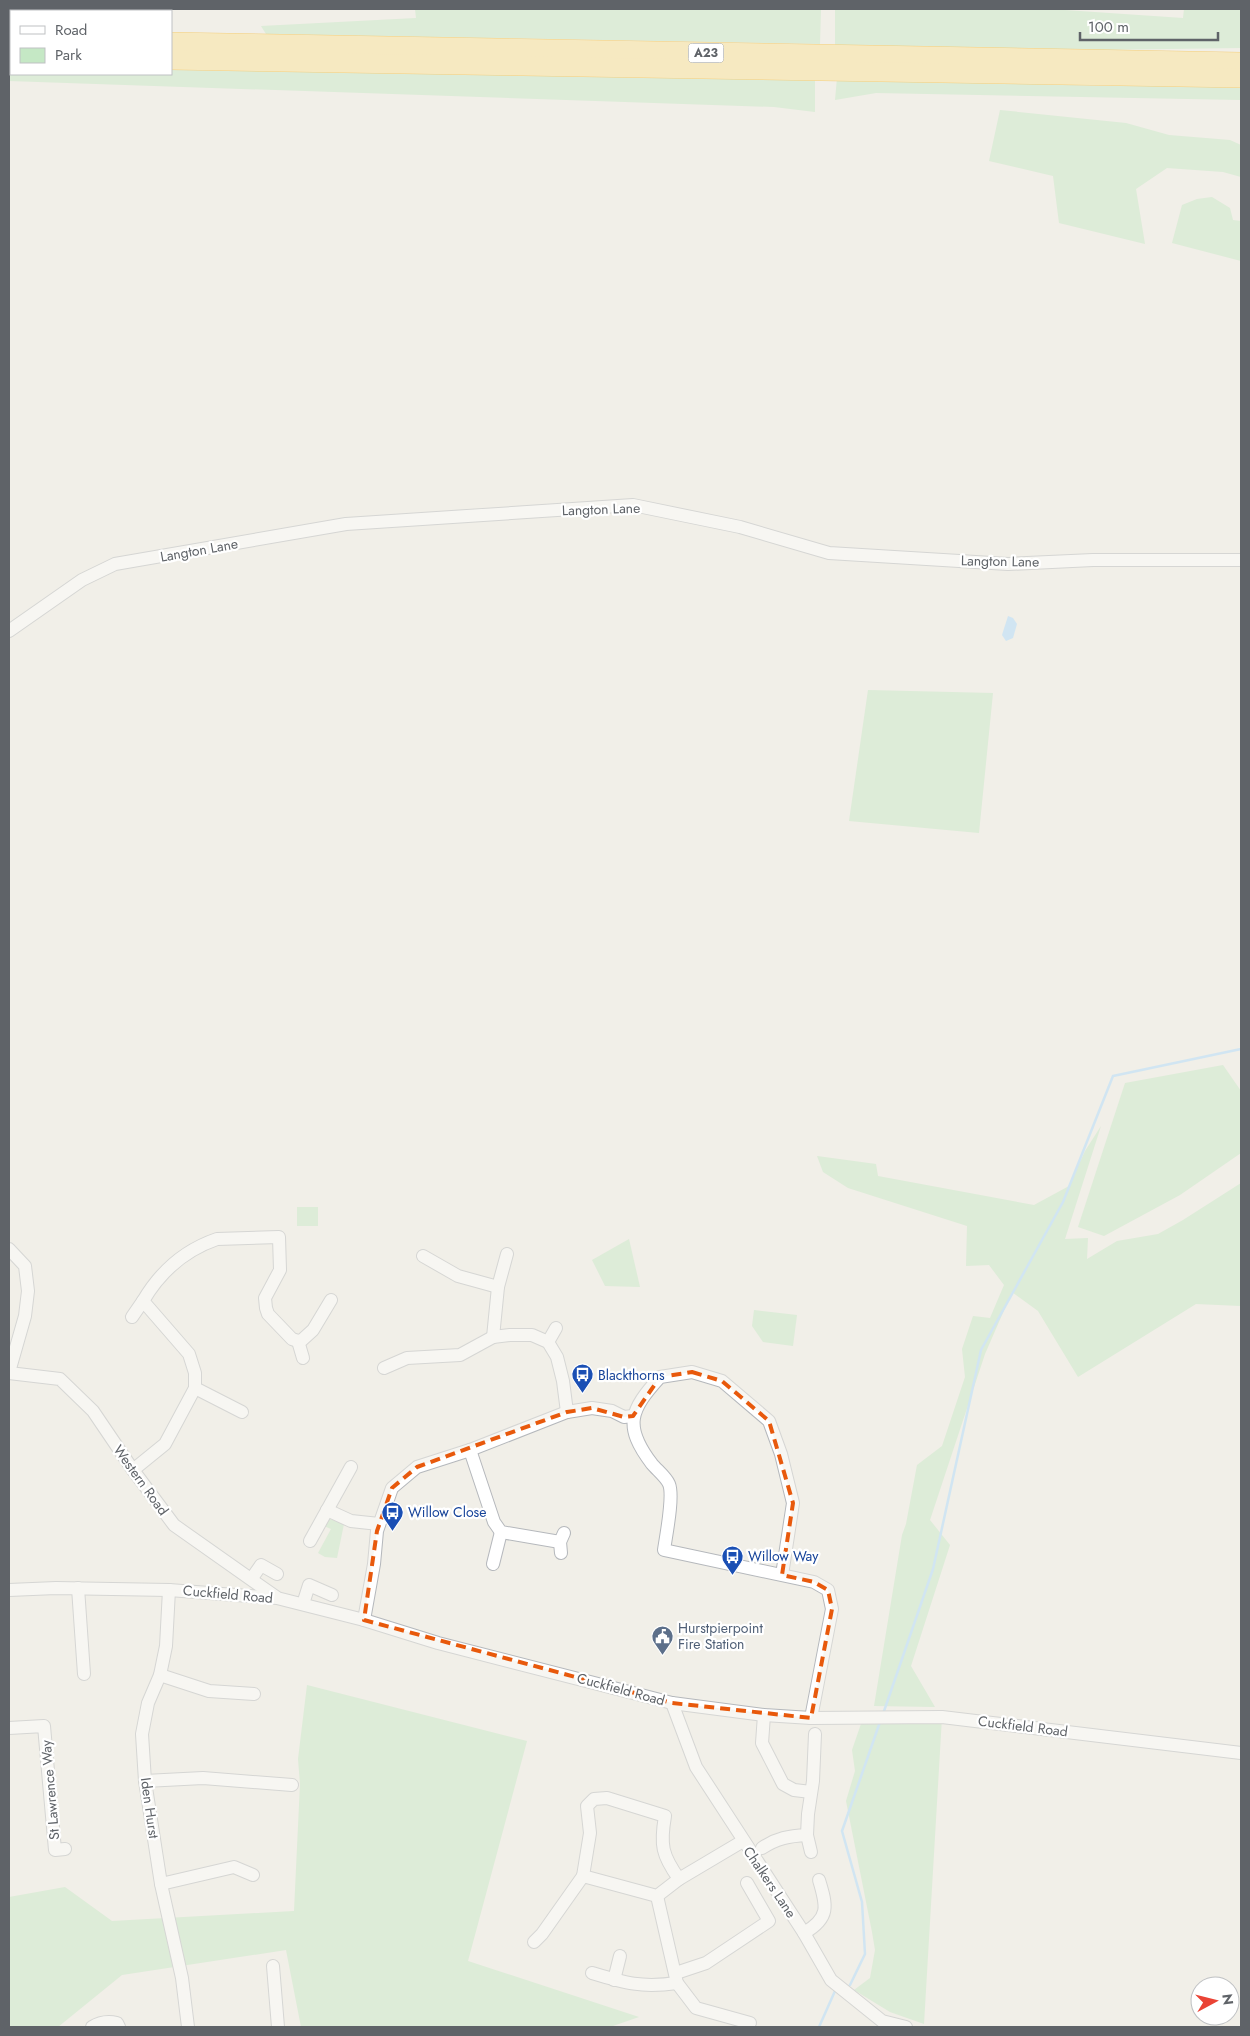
<svg xmlns="http://www.w3.org/2000/svg" width="1250" height="2036" font-family="Jost,sans-serif">
  <style>
    .green { fill: #c5e8c5 }
    .water { fill: #aadaff }
    .lines { fill: none; stroke-linecap: round; stroke-linejoin: round }
    .stream { stroke: #aadaff; stroke-width: 2.5 }
    .minor-casing { stroke: #b5b8bc; stroke-width: 14 }
    .highway-casing { stroke: #f9ab00; stroke-width: 20 }
    .minor { stroke: #fff; stroke-width: 12 }
    .highway { stroke: #fde293; stroke-width: 19 }
    .marked { fill: none; stroke: #e8590c; stroke-width: 4; stroke-dasharray: 10 6; stroke-linejoin: round }
    .labels { text-anchor: middle; stroke-width: 4.5; stroke-linejoin: round; paint-order: stroke }
    .shield { fill: #fff; stroke: #8f9295; stroke-width: 1 }
    .shield-label { font-size: 12px; font-weight: bold; fill: #5f6368 }
    .street-label { font-size: 14px; fill: #5f6368; stroke: #fff }
    .transit-label { font-size: 14px; fill: #164399; stroke: #fff; text-anchor: start }
    .service-label { font-size: 14px; fill: #4e5e75; stroke: #fff; text-anchor: start }
  </style>
  <rect width="100%" height="100%" fill="#f1efe8"/>
  <g class="green">
    <rect x="29" y="9" width="82" height="2"/>
    <path d="M415 9H821L820 44 266 34 261 26 416 18Z"/>
    <path d="M835 9H1050L1183 18 1184 9H1241V48L1020 51 835 47Z"/>
    <path d="M9 70H11V74H171V70L815 75V112L774 107 9 81Z"/>
    <path d="M837 78 1106 86H1241V100L876 93 835 100Z"/>
    <path d="M1000 110 1126 123 1169 135 1230 140 1241 145V177L1223 172 1167 168 1136 189 1145 244 1059 223 1053 176 989 161Z"/>
    <path d="M1212 197 1230 208 1233 220 1241 221V261L1172 243 1182 205 1197 199Z"/>
    <path d="M868 690 993 693 979 833 849 821Z"/>
    <path d="M1223 1065 1241 1091V1153L1180 1195 1104 1236 1078 1227 1125 1083Z"/>
    <path d="M1101 1126 1065 1239 1088 1238 1087 1259 1117 1241 1158 1234 1183 1220 1241 1183V1306L1196 1304 1078 1377 1038 1311 1012 1292 985 1354 930 1520 950 1545 911 1666 935 1707 874 1706 902 1535 906 1524 917 1465 942 1446 965 1377 962 1349 973 1316 990 1318 1004 1285 989 1265 966 1266 967 1226 848 1188 823 1172 817 1156 876 1164 878 1176 1034 1205 1069 1186 1085 1151Z"/>
    <rect x="297" y="1207" width="21" height="19"/>
    <path d="M629 1239 640 1287 605 1286 592 1260Z"/>
    <path d="M754 1310 797 1315 793 1346 763 1342 752 1326Z"/>
    <path d="M330 1519 344 1524 337 1558 325 1557 318 1553 331 1529 324 1526 326 1522Z"/>
    <path d="M307 1685 527 1741 468 1961 639 2017 610 2027H301L286 1950 122 1975 58 2027H9V1897L65 1887 112 1921 294 1911 300 1784 298 1759Z"/>
    <path d="M942 1717 924 2024 890 2012 854 1990 870 1978 875 1950 872 1932 846 1801 855 1771 852 1750 863 1718Z"/>
  </g>
  <path class="water" d="M1008 616 1013 618 1017 624 1013 638 1006 641 1002 635Z"/>
  <g class="lines">
    <g class="stream">
      <path d="M883 1714 933 1569 981 1350 1063 1202 1113 1076 1241 1049"/>
      <path d="M850 1985 865 1954 862 1902 842 1831 880 1722"/>
      <path d="M819 2027 835 1991"/>
    </g>
    <defs>
      <g id="minor">
        <path d="M9 631 82 580 115 564 346 524 633 505 740 527 829 553 1008 564 1093 560H1241"/>
        <path d="M9 1249 25 1266 28 1291 25 1316 9 1372"/>
        <path d="M423 1256 458 1276 498 1287"/>
        <path d="M132 1317 143 1301"/>
        <path d="M493 1337 498 1287 507 1254"/>
        <path d="M298 1341 303 1358"/>
        <path d="M548 1342 556 1328"/>
        <path d="M384 1368 407 1358 460 1355 493 1337 510 1335H532L548 1342 557 1357 563 1381 567 1412"/>
        <path d="M9 1373 60 1379 93 1411 133 1470 174 1525 276 1597"/>
        <path d="M195 1388 242 1412"/>
        <path d="M470 1450 494 1522 501 1532 560 1542"/>
        <path d="M133 1470 165 1444 195 1388V1373L189 1354 143 1301C160 1272 185 1250 217 1239L279 1237 280 1270 265 1298 266 1308 268 1314 292 1339 298 1341 302 1340 313 1330 331 1300"/>
        <path d="M327 1510 351 1521 379 1524"/>
        <path d="M310 1541 351 1467"/>
        <path d="M561 1553 560 1542 564 1533"/>
        <path d="M493 1564 501 1532"/>
        <path d="M782 1575 793 1503 781 1454 769 1421 722 1381 692 1372 660 1377C630 1410 623 1426 652 1464 657 1470 666 1477 669 1484 674 1496 666 1536 664 1550L814 1582 828 1590 832 1609 811 1718"/>
        <path d="M252 1578 261 1565 277 1574"/>
        <path d="M78 1588 84 1674"/>
        <path d="M9 1590 56 1588 169 1590 277 1598 364 1620 438 1643 672 1703 764 1715 811 1718 942 1717 1241 1753"/>
        <path d="M169 1590 166 1646 160 1675 148 1703 142 1734 145 1781 161 1884 182 1978 188 2027"/>
        <path d="M303 1604 309 1585 332 1595"/>
        <path d="M364 1620 374 1564 377 1531 392 1488 417 1467 470 1450 567 1412 592 1408 612 1411 624 1417 633 1416"/>
        <path d="M160 1675 209 1691 254 1694"/>
        <path d="M672 1703 696 1767 804 1933 831 1980 882 2021 906 2027"/>
        <path d="M764 1715 762 1743 783 1784 794 1790 811 1792"/>
        <path d="M9 1728 44 1726 55 1850 65 1849"/>
        <path d="M145 1781 203 1778 292 1785"/>
        <path d="M807 1835 811 1852"/>
        <path d="M762 1848C777 1838 789 1836 807 1835L808 1814 813 1781 815 1734"/>
        <path d="M583 1876 590 1833 587 1806 594 1799 607 1798 665 1816C660 1845 662 1855 679 1879"/>
        <path d="M161 1884 234 1867 253 1875"/>
        <path d="M657 1896 677 1983 696 2008 750 2023"/>
        <path d="M804 1933C830 1918 827 1906 819 1880"/>
        <path d="M534 1942 542 1934 583 1876 657 1896 679 1879 743 1841"/>
        <path d="M273 1966 278 2027"/>
        <path d="M592 1973C625 1983 641 1988 677 1983"/>
        <path d="M676 1973 706 1963 769 1921 747 1883"/>
        <path d="M614 1980 620 1956"/>
        <path d="M92 2027C100 2022 108 2021 117 2023L119 2027"/>
      </g>
      <g id="highway">
        <path d="M9 40H11"/>
        <path d="M171 42 1241 62"/>
        <path d="M9 56H11"/>
        <path d="M171 60 1241 78"/>
      </g>
    </defs>
    <use href="#minor" class="minor-casing"/>
    <use href="#highway" class="highway-casing"/>
    <use href="#minor" class="minor"/>
    <use href="#highway" class="highway"/>
  </g>
  <path d="M0 0H1250V2036H0ZM692 1372 722 1381 769 1421 793 1503 782 1575 814 1582 828 1590 832 1609 811 1718 672 1703 364 1620 377 1531 392 1488 417 1467 567 1412 592 1408 624 1417 633 1416 660 1377Z" fill="#f1efe8" fill-opacity=".55" fill-rule="evenodd"/>
  <path class="marked" d="M692 1372 722 1381 769 1421 793 1503 782 1575 814 1582 828 1590 832 1609 811 1718 672 1703 364 1620 377 1531 392 1488 417 1467 567 1412 592 1408 624 1417 633 1416 660 1377Z"/>
  <defs>
    <symbol id="bus-pin" viewBox="-11 -11 22 30"><path d="M0 17L-7.5 6A9.5 9.5 0 1 1 7.5 6Z" fill="#1a4fb4" stroke="#fff"/><path d="M-5-6H5V4H4V6H2V4H-2V6H-4V4H-5ZM-3.5-4V0h7V-4ZM-3.5 1.2v1.5H-2V1.2ZM2 1.2v1.5H3.5V1.2Z" fill="#fff"/></symbol>
    <symbol id="civic-pin" viewBox="-11 -11 22 30"><path d="M0 17L-7.5 6A9.5 9.5 0 1 1 7.5 6Z" fill="#5c6f8a" stroke="#fff"/><path d="M-.6-6.5H3V-4.5H.6V-3L4-1V1h2V6H-6V1h2V-1L-.6-3ZM-1.2 2.5V6h2.4V2.5Z" fill="#fff"/></symbol>
  </defs>
  <g fill-rule="evenodd">
    <use href="#bus-pin" x="570" y="1362" width="25" height="34"/>
    <use href="#bus-pin" x="380" y="1500" width="25" height="34"/>
    <use href="#bus-pin" x="720" y="1544" width="25" height="34"/>
    <use href="#civic-pin" x="650" y="1624" width="25" height="34"/>
  </g>
  <g class="labels">
    <rect class="shield" x="688.5" y="43.5" width="35" height="19" rx="4"/>
    <g class="shield-label">
      <text x="706" y="57">A23</text>
    </g>
    <g class="street-label">
      <text transform="translate(601 509) rotate(-2)" y="5">Langton Lane</text>
      <text transform="translate(199 550) rotate(-10)" y="5">Langton Lane</text>
      <text transform="translate(1000 561) rotate(1)" y="5">Langton Lane</text>
      <text transform="translate(141 1480) rotate(54)" y="5">Western Road</text>
      <text transform="translate(228 1594) rotate(5)" y="5">Cuckfield Road</text>
      <text transform="translate(621 1689) rotate(15)" y="5">Cuckfield Road</text>
      <text transform="translate(1023 1726) rotate(7)" y="5">Cuckfield Road</text>
      <text transform="translate(50 1790) rotate(-95)" y="5">St Lawrence Way</text>
      <text transform="translate(150 1808) rotate(82)" y="5">Iden Hurst</text>
      <text transform="translate(770 1882) rotate(56)" y="5">Chalkers Lane</text>
    </g>
    <g class="transit-label">
      <text x="598" y="1380">Blackthorns</text>
      <text x="408" y="1517">Willow Close</text>
      <text x="748" y="1561">Willow Way</text>
    </g>
    <g class="service-label">
      <text x="678" y="1633">Hurstpierpoint<tspan x="678" dy="16">Fire Station</tspan></text>
    </g>
  </g>
  <rect width="1250" height="2036" fill="none" stroke="#5f6368" stroke-width="20"/>
  <rect x="10" y="10" width="162" height="65" fill="#ffffff" stroke="#bfc1c3"/>
  <rect x="20" y="26" width="25" height="8" fill="#ffffff" stroke="#bfc1c3"/>
  <text x="55" y="35" font-size="15" fill="#5f6368">Road</text>
  <rect x="20" y="48" width="25" height="15" fill="#c5e8c5" stroke="#bfc1c3"/>
  <text x="55" y="60" font-size="15" fill="#5f6368">Park</text>
  <g transform="translate(1215 2001) rotate(83)"><circle r="24" fill="#ffffff" stroke="#bfc1c3"/>
  <path d="M0-4L9 19L0 12L-9 19Z" fill="#ea4335"/>
  <text y="-8" font-size="14" font-weight="bold" text-anchor="middle" fill="#5f6368">N</text>
  </g>
  <path d="M1080 32v8h138v-8" fill="none" stroke="#5f6368" stroke-width="2.5"/>
  <text x="1088" y="32" font-size="15" fill="#5f6368" stroke="#ffffff" stroke-width="4" paint-order="stroke">100 m</text>
</svg>
